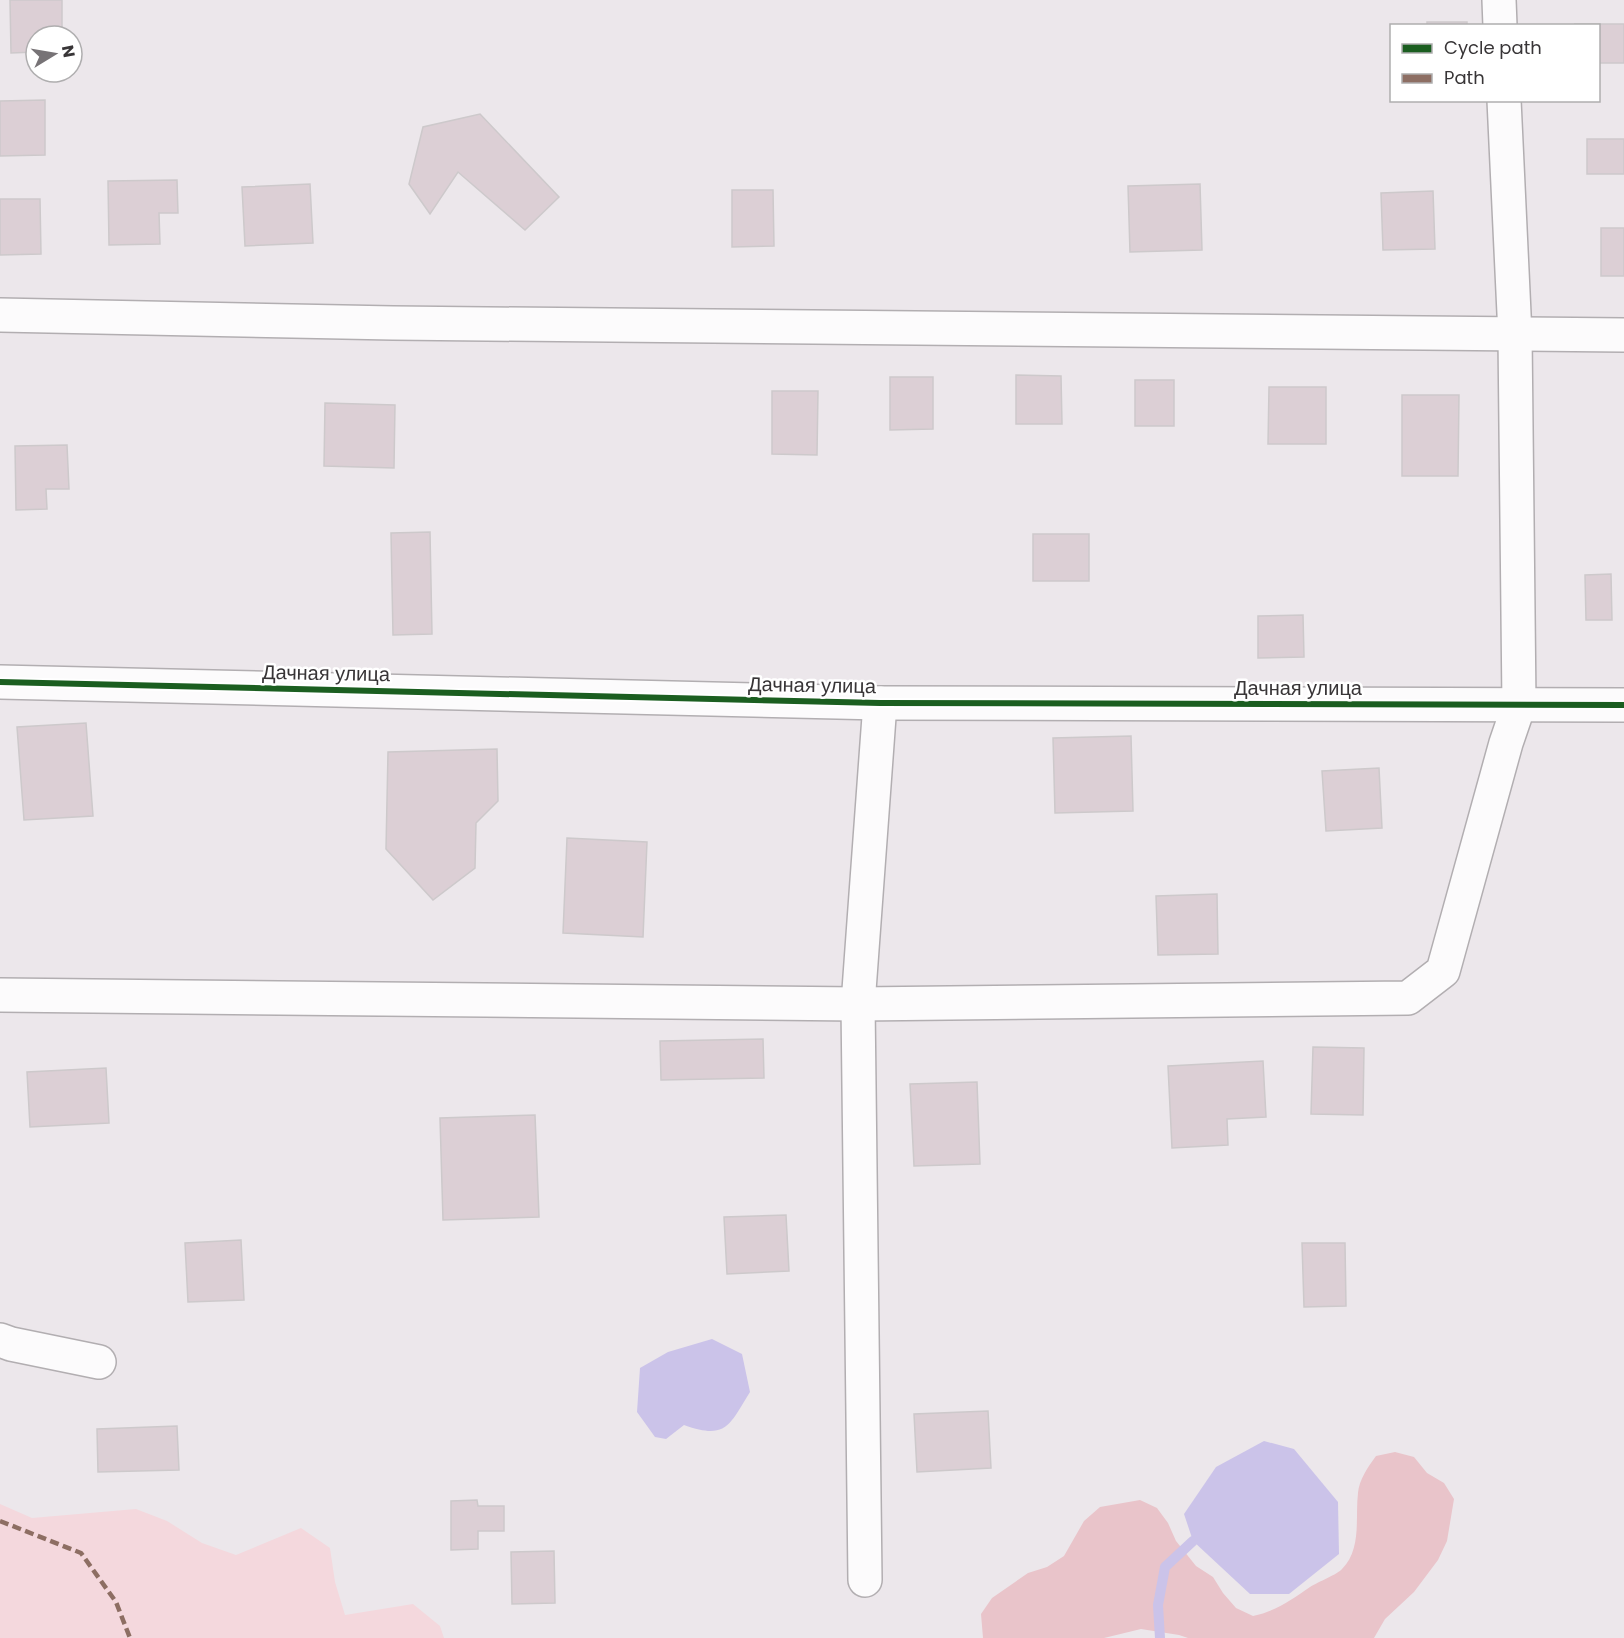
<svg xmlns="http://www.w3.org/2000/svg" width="1624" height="1638" font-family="Poppins,sans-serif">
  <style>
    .green { fill: #f4d8dd }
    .forest { fill: #e9c4ca }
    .water { fill: #cbc3e9 }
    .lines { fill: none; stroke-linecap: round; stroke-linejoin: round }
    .stream { stroke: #cbc3e9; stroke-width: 10 }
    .building { fill: #dccfd5; stroke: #cdc9cb; stroke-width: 1.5 }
    .minor-casing { stroke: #b2aeb1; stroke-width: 36 }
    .minor { stroke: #fcfbfc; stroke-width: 33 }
    .quiet { stroke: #8d6e63; stroke-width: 4.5; stroke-dasharray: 9 4.5; stroke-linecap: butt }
    .cycleway-casing { stroke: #fff; stroke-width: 10 }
    .cycleway { stroke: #1b5e20; stroke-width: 6 }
    .labels { text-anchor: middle; stroke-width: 5; stroke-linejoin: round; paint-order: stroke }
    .street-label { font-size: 20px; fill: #383537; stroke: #fff }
  </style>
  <rect width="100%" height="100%" fill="#ece7eb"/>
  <path class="green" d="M0 1504 32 1518 136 1509 167 1521 202 1543 236 1555 301 1528 330 1548 335 1582 345 1615 413 1604 440 1626 444 1638H0Z"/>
  <path class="forest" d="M1395 1452 1414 1457 1427 1473 1444 1483 1454 1499 1447 1541 1438 1560 1414 1592 1385 1619 1374 1638H1188L1179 1635 1141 1629 1104 1638H983L981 1614 992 1598 1028 1573 1047 1567 1064 1556 1084 1521 1100 1507 1140 1500 1157 1508 1168 1523 1176 1541 1196 1566 1213 1577 1223 1593 1236 1608 1253 1616C1276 1611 1291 1600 1310 1587 1318 1582 1338 1574 1342 1569 1362 1549 1355 1518 1358 1493 1359 1480 1368 1467 1376 1456Z"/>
  <g class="water">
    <path d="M712 1339 742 1354 750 1392C729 1426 726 1440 684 1425L666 1439 655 1437 637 1412 640 1368 668 1352Z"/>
    <path d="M1264 1441 1294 1449 1338 1502 1339 1554 1289 1594H1250L1193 1541 1184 1514 1216 1467Z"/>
  </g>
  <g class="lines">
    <path class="stream" d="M1160 1638 1158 1605 1165 1567 1193 1541"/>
  </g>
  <g class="building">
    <path d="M10 0H62V36H36V52L11 53Z"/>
    <rect x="1427" y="22" width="40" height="4"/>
    <path d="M1574 24H1624V63H1598V26Z"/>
    <path d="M45 100V155L0 156V101Z"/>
    <path d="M480 114 559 197 525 230 458 172 430 214 409 184 423 127Z"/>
    <rect x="1587" y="139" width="37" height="35"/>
    <path d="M177 180 178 213H159L160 244 109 245 108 181Z"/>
    <path d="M310 184 313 243 245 246 242 187Z"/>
    <path d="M1200 184 1202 250 1130 252 1128 186Z"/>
    <path d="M732 190H773L774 246 732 247Z"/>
    <path d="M1433 191 1435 249 1383 250 1381 193Z"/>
    <path d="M0 199H40L41 254 0 255Z"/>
    <rect x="1601" y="228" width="23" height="48"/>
    <path d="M1016 375 1061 376 1062 424H1016Z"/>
    <path d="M890 377H933V429L890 430Z"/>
    <rect x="1135" y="380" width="39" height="46"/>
    <path d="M1269 387H1326V444H1268Z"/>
    <path d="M772 391H818L817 455 772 454Z"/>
    <path d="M1402 395H1459L1458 476H1402Z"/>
    <path d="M325 403 395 405 394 468 324 466Z"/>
    <path d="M67 445 69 489H46L47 509 16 510 15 446Z"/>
    <path d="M430 532 432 634 393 635 391 533Z"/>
    <rect x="1033" y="534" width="56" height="47"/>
    <path d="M1611 574 1612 620H1586L1585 575Z"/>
    <path d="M1303 615 1304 657 1258 658V616Z"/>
    <path d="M86 723 93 816 24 820 17 727Z"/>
    <path d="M1131 736 1133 811 1055 813 1053 738Z"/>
    <path d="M497 749 498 801 476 823 475 868 433 900 386 849 388 752Z"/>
    <path d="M1379 768 1382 828 1326 831 1322 771Z"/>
    <path d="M567 838 647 842 643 937 563 933Z"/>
    <path d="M1217 894 1218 954 1158 955 1156 896Z"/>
    <path d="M763 1039 764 1078 661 1080 660 1041Z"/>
    <path d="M1313 1047 1364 1048 1363 1115 1311 1114Z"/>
    <path d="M1263 1061 1266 1117 1227 1119 1228 1145 1172 1148 1168 1066Z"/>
    <path d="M106 1068 109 1123 30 1127 27 1072Z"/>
    <path d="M977 1082 980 1164 914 1166 910 1084Z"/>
    <path d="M535 1115 539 1217 443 1220 440 1118Z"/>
    <path d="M786 1215 789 1271 727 1274 724 1217Z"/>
    <path d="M241 1240 244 1300 188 1302 185 1243Z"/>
    <path d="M1302 1243H1345L1346 1306 1304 1307Z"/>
    <path d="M988 1411 991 1468 917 1472 914 1414Z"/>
    <path d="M177 1426 179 1470 98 1472 97 1429Z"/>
    <path d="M477 1500 478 1506H504V1531H478V1549L451 1550V1501Z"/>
    <path d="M554 1551 555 1603 512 1604 511 1552Z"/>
  </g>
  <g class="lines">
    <defs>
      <g id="minor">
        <path d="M1499 0 1500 26"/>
        <path d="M0 315 393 323 1624 335"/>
        <path d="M0 682 880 703 1624 705"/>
        <path d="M0 995 858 1004 1408 998 1443 971 1506 743 1519 705 1515 335 1504 100"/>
        <path d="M0 1340 11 1344 99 1362"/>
        <path d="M865 1580 858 1004 880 703"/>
      </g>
    </defs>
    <use href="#minor" class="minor-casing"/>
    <use href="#minor" class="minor"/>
    <path class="quiet" d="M0 1521 81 1553 116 1602 130 1638"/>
    <defs>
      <path id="cycleway" d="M0 682 880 703 1624 705"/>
    </defs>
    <use href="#cycleway" class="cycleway-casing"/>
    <use href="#cycleway" class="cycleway"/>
  </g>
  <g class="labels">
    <g class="street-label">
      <text transform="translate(326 673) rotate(1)" y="7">Дачная улица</text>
      <text transform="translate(812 685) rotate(1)" y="7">Дачная улица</text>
      <text x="1298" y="695">Дачная улица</text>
    </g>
  </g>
  <rect x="1390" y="24" width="210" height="78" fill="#ffffff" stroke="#afaeaf" stroke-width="1.5"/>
  <rect x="1402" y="44" width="30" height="9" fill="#1b5e20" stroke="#afaeaf" stroke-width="1.5"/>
  <text x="1444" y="54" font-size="18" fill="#383537">Cycle path</text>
  <rect x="1402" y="74" width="30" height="9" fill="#8d6e63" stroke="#afaeaf" stroke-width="1.5"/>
  <text x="1444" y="84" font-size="18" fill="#383537">Path</text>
  <g transform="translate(54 54) rotate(79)"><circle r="28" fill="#ffffff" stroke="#afaeaf" stroke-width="1.5"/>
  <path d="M0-4.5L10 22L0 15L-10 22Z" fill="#777376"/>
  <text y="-9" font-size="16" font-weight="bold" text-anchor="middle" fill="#383537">N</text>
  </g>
</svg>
